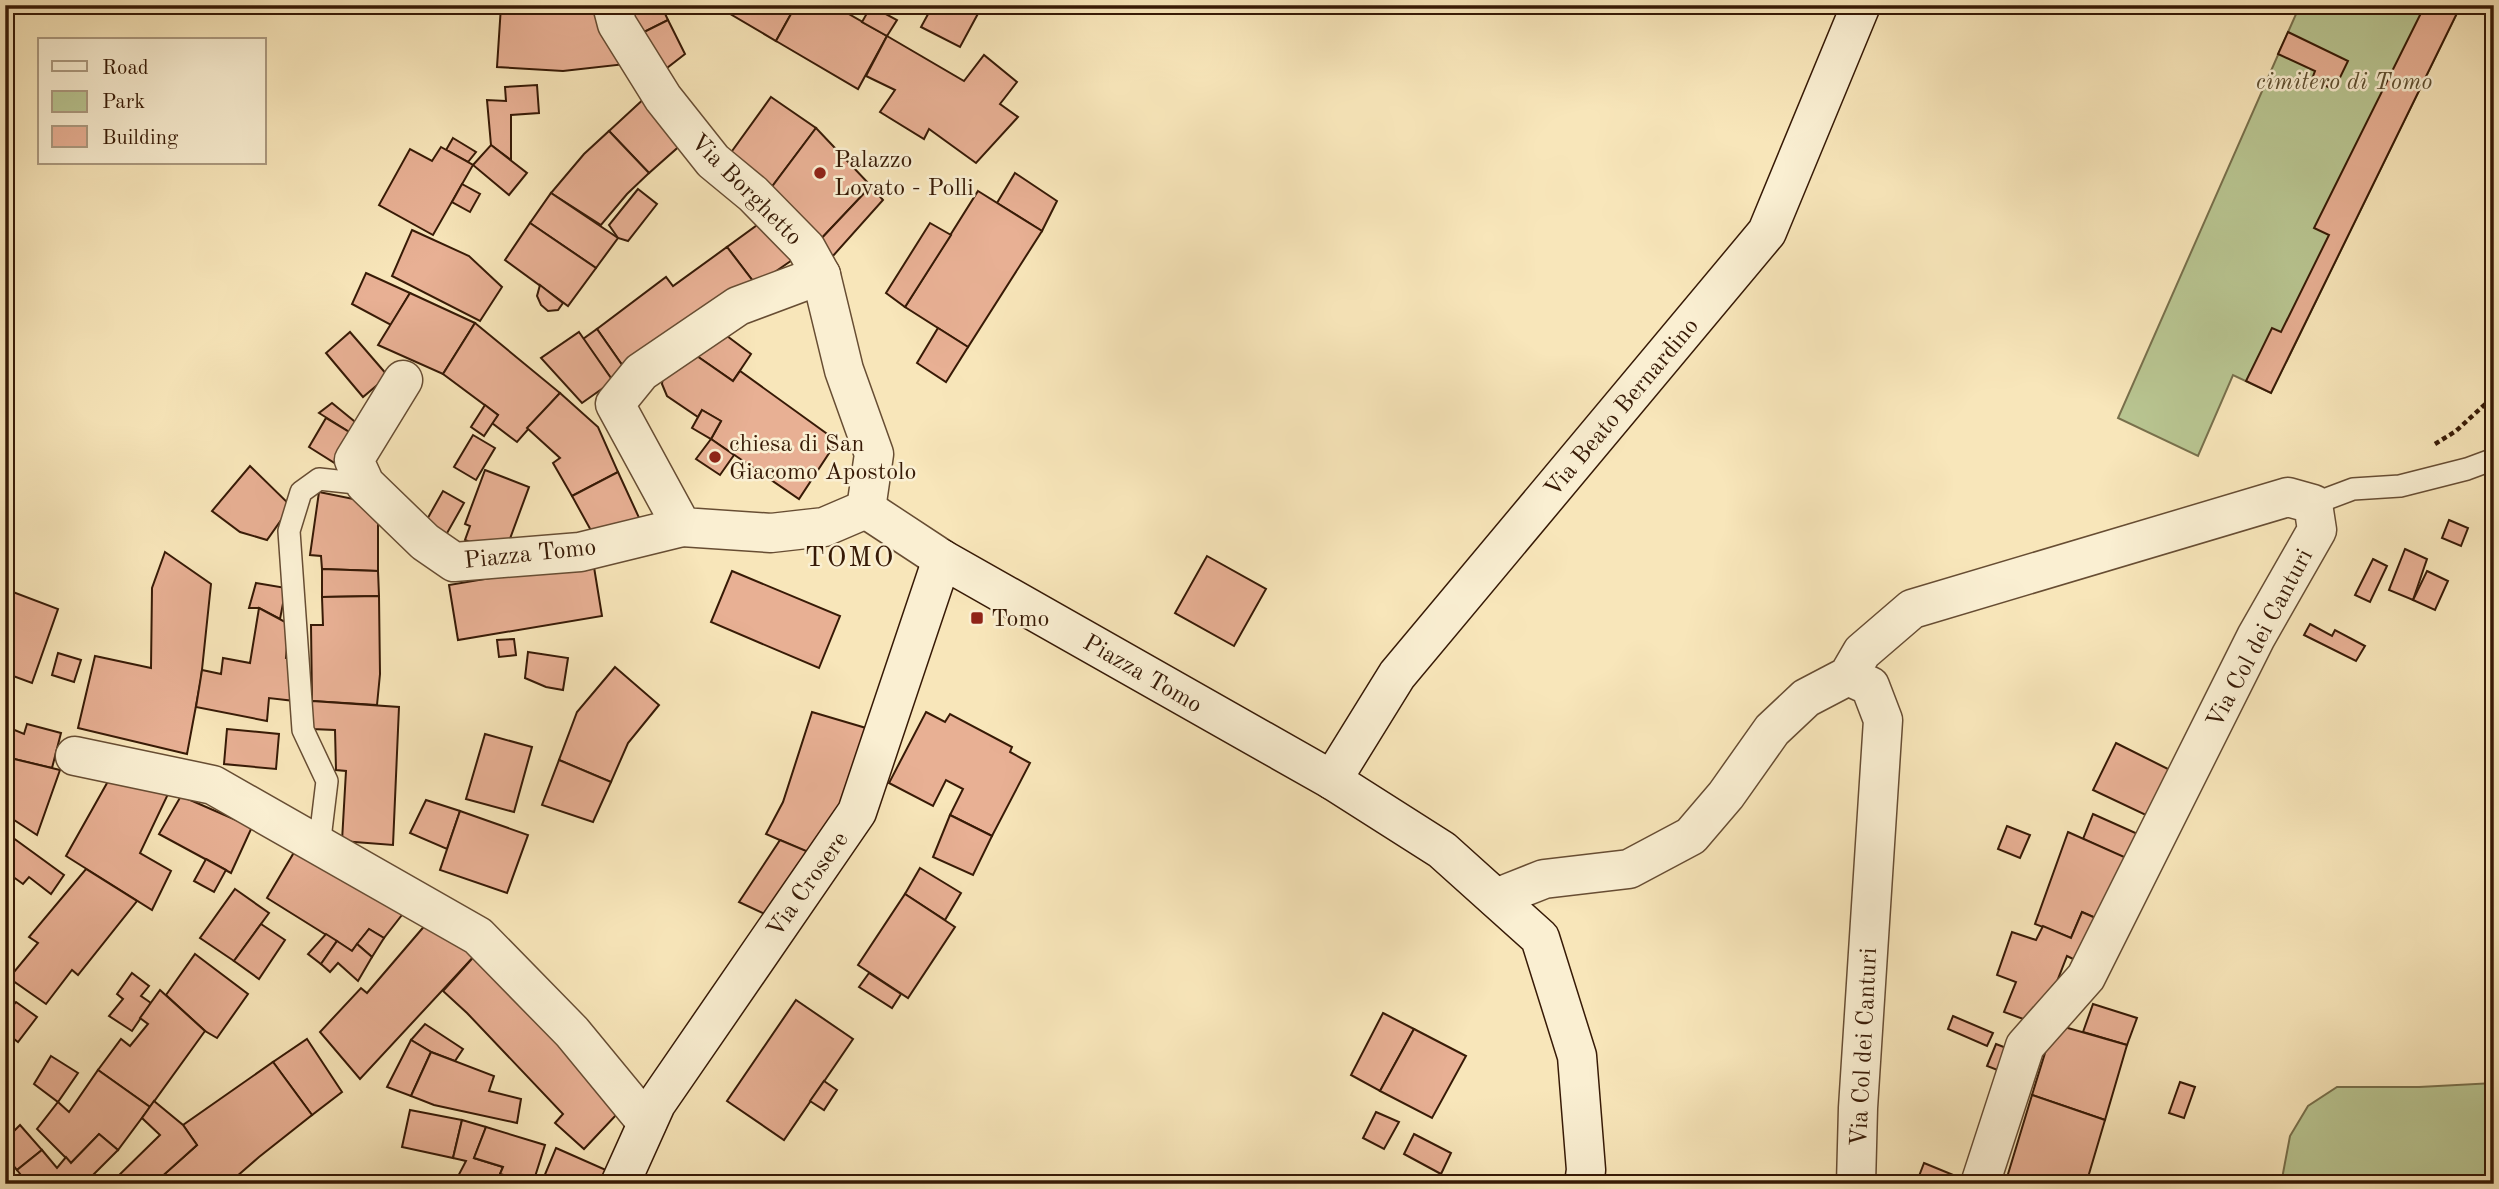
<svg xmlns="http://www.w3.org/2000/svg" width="2499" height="1189" font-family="'Old Standard TT',serif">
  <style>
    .green { fill: #b9c692; stroke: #78704c; stroke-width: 2 }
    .building { fill: #e8b094; stroke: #371a06; stroke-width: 2 }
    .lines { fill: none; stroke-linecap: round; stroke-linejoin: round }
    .lane-casing { stroke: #674d33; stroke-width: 24 }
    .street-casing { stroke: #674d33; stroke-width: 41 }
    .secondary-casing { stroke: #371a06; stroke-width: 41 }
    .path { stroke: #371a06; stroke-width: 4.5; stroke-dasharray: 5 3.5; stroke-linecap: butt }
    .lane { stroke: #faefd2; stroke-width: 21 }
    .street { stroke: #faefd2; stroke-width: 38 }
    .secondary { stroke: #faefd2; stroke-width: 38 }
    .poi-dot { fill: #8f2418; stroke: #faefd2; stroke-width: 2.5 }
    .labels { text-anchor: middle; stroke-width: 5; stroke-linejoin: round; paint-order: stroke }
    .park-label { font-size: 24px; font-style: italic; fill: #5e4e30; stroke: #faefd2 }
    .poi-label { font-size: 24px; fill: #371a06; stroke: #faefd2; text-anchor: start }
    .street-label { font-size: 24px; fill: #371a06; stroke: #faefd2 }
    .quarter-label { font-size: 28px; letter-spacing: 2px; fill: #371a06; stroke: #faefd2 }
  </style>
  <rect width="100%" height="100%" fill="#f8e6ba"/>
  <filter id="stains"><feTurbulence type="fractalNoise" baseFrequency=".00286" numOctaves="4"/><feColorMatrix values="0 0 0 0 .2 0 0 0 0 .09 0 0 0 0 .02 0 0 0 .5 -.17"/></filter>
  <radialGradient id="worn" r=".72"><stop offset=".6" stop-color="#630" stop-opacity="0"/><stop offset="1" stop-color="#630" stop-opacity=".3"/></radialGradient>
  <g class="green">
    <path d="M2300 5H2461L2271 393 2233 375 2198 456 2118 418Z"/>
    <path d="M2494 1083V1184H2281L2290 1136 2308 1106 2337 1087H2419Z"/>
  </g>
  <g class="building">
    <path d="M407 5H473V13L407 14Z"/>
    <path d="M599 5 626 64 563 71 497 67 501 6Z"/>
    <path d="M621 5H661L668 20 636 36Z"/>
    <path d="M715 5H796L776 41Z"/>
    <path d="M796 5H833L887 36 858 89 776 41Z"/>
    <path d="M933 5H976L981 8 960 47 921 27Z"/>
    <path d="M2425 5H2461L2271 393 2246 381 2272 328 2281 332 2329 235 2314 228Z"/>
    <path d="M871 6 897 20 887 36 862 22Z"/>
    <path d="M668 20 685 54 663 71 636 36Z"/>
    <path d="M2288 32 2348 61 2334 90 2312 79 2315 71 2278 54Z"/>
    <path d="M887 36 964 81 984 55 1017 82 1000 104 1018 117 976 163 929 129 924 139 880 112 895 90 866 76Z"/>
    <path d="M537 85 539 113 511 115V160L491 145 487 100 506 101 505 87Z"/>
    <path d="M648 95 684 142 649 173 609 131Z"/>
    <path d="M771 97 816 128 768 192 727 158Z"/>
    <path d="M816 128 871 186 818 242 768 192Z"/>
    <path d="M609 131 649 173 627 194 601 225 551 193 584 154Z"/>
    <path d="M453 138 476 152 468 162 446 150Z"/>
    <path d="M491 145 527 173 509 195 473 165Z"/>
    <path d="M441 147 473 165 433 235 379 205 410 149 432 161Z"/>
    <path d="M1015 173 1057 201 1042 231 997 203Z"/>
    <path d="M462 184 480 194 470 212 452 202Z"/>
    <path d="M871 186 883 200 832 257 818 242Z"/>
    <path d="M638 189 657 204 628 241 618 238 609 225Z"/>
    <path d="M978 191 1042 231 968 347 905 307Z"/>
    <path d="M551 193 618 238 596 268 530 223Z"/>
    <path d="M764 220 795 258 756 285 727 247Z"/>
    <path d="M530 223 596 268 568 306 505 260Z"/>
    <path d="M930 223 951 235 905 307 886 293Z"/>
    <path d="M412 230 469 256 502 287 480 321 392 276Z"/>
    <path d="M727 247 756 285 627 372 597 329 666 277 673 286Z"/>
    <path d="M366 273 410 293 391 325 352 304Z"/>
    <path d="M540 285 563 303 558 310 548 311 541 305 537 296Z"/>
    <path d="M410 293 475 323 443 374 378 345Z"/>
    <path d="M475 323 560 393 517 442 492 423 498 415 443 374Z"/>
    <path d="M938 328 968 347 946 382 917 363Z"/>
    <path d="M597 329 627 372 613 381 583 339Z"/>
    <path d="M719 330 751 354 733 381 694 354Z"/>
    <path d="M350 332 388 376 363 397 326 353Z"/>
    <path d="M579 332 613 381 582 403 541 358Z"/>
    <path d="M694 354 733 381 740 371 837 441 799 499 711 439 721 421 702 410 698 417 667 396 662 384 663 376Z"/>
    <path d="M560 393 598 427 618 472 572 496 553 463 560 458 527 428Z"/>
    <path d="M332 403 365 430 359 438 319 413Z"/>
    <path d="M485 405 498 415 484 436 471 427Z"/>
    <path d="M702 410 721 421 711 439 692 428Z"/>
    <path d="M326 418 359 438 341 467 309 447Z"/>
    <path d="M473 435 495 448 476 480 454 467Z"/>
    <path d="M711 439 734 455 720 475 696 459Z"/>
    <path d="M250 466 291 506 267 540 240 532 212 511Z"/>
    <path d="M485 470 529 487 504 555 465 540 470 526 465 524Z"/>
    <path d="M618 472 641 522 599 545 572 496Z"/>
    <path d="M443 491 464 503 446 535 425 523Z"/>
    <path d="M319 492 378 504V571L322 569 321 556 310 555Z"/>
    <path d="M2449 520 2468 528 2461 546 2442 538Z"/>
    <path d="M2405 549 2427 559 2413 600 2389 590Z"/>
    <path d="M165 552 211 584 201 679 187 754 78 728 95 656 151 668 152 588Z"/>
    <path d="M1207 556 1266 589 1234 646 1175 613Z"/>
    <path d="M2373 559 2387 566 2370 602 2355 595Z"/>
    <path d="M593 561 602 616 458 640 449 585Z"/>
    <path d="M322 569 378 571 379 596 322 597Z"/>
    <path d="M732 571 840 616 819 668 711 622Z"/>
    <path d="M2427 571 2448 581 2435 610 2413 600Z"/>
    <path d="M256 583 286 588 280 619 259 608H249Z"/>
    <path d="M5 589 58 609 32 683 5 673Z"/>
    <path d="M379 596 380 674 377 705 312 701 311 625H323L322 597Z"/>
    <path d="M259 608 289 624 286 658 294 660 295 701 269 698 267 721 196 707 202 670 221 674 223 658 250 663Z"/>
    <path d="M2310 624 2332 636 2335 630 2365 646 2356 661 2304 635Z"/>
    <path d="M514 639 516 655 499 657 497 640Z"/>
    <path d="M528 652 568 658 563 690 546 687 525 678Z"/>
    <path d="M58 653 81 660 74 682 52 675Z"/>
    <path d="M615 667 659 705 628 743 611 782 559 760 577 712Z"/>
    <path d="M312 701 399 707 393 845 342 841 346 771 336 770 335 730 312 729Z"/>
    <path d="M812 712 866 728 838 815 816 856 766 834 783 802Z"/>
    <path d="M926 712 945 722 950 714 1012 747 1010 752 1030 763 992 836 950 815 963 789 946 780 933 806 889 783Z"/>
    <path d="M27 724 61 733 52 768 10 758 5 767V726L24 734Z"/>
    <path d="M227 729 279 734 276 769 224 764Z"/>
    <path d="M485 734 532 747 514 812 466 799Z"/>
    <path d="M2116 743 2172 771 2150 817 2093 790Z"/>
    <path d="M10 758 60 770 37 835 5 814V771Z"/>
    <path d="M559 760 611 782 593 822 542 805Z"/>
    <path d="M111 776 169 792 140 853 171 871 152 910 66 856Z"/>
    <path d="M181 796 252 827 231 873 159 834Z"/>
    <path d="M426 800 460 811 447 849 410 833Z"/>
    <path d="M460 811 528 835 507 893 440 870Z"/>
    <path d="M2093 814 2140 835 2129 860 2083 839Z"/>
    <path d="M950 815 992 836 973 875 933 857Z"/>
    <path d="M2007 826 2030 835 2020 858 1998 849Z"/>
    <path d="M5 832 64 875 51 894 29 877 23 884 5 871Z"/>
    <path d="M2068 832 2131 860 2107 923 2082 912 2071 938 2035 924Z"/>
    <path d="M780 840 811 853 771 917 739 902Z"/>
    <path d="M299 844 405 911 384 938 369 929 352 951 267 898Z"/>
    <path d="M206 859 226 870 214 892 194 881Z"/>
    <path d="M920 868 961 893 945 920 905 894Z"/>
    <path d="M86 869 137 901 78 975 72 970 46 1004 9 978 38 943 29 937Z"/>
    <path d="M235 889 269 913 234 961 200 938Z"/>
    <path d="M905 894 955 927 908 998 858 965Z"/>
    <path d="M2082 912 2107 923 2081 963 2067 956 2040 1025 2004 1012 2016 982 1997 975 2012 932 2036 940 2043 926 2071 938Z"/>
    <path d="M433 916 478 952 360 1079 320 1032 361 988 367 993Z"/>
    <path d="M261 924 285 940 259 979 234 961Z"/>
    <path d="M369 929 384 938 372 957 357 944Z"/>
    <path d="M326 934 337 941 321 964 308 954Z"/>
    <path d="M337 941 352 951 357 944 372 957 358 981 338 963 330 972 321 964Z"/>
    <path d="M478 952 618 1113 584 1149 555 1123 563 1114 467 1013 443 991Z"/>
    <path d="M195 954 248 994 217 1038 205 1031 166 995Z"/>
    <path d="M132 973 149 986 141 996 151 1003 132 1031 109 1016 123 999 117 994Z"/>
    <path d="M869 973 901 994 892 1008 859 987Z"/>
    <path d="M160 990 205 1031 150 1107 98 1070 121 1039 130 1046 148 1024 140 1018Z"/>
    <path d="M796 1000 853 1039 784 1140 727 1101Z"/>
    <path d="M16 1002 37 1017 18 1042 5 1032V1016Z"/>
    <path d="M2093 1004 2137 1018 2127 1045 2083 1032Z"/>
    <path d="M1383 1013 1414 1029 1380 1091 1351 1075Z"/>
    <path d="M1953 1016 1993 1033 1987 1046 1948 1029Z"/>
    <path d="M425 1024 463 1049 455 1061 431 1052 411 1040Z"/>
    <path d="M2054 1024 2127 1045 2105 1120 2032 1095Z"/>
    <path d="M1414 1029 1466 1056 1432 1118 1380 1091Z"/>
    <path d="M307 1039 342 1092 312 1115 273 1062Z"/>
    <path d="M411 1040 431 1052 411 1096 387 1087Z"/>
    <path d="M1996 1044 2009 1049 2000 1071 1987 1066Z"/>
    <path d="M431 1052 494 1076 489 1091 521 1099 517 1123 434 1105 411 1096Z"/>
    <path d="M51 1056 78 1073 58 1102 34 1084Z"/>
    <path d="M273 1062 312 1115 259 1157 228 1184H163L159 1179 197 1145 183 1125Z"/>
    <path d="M98 1070 150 1107 118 1150 99 1134 71 1163 37 1129 58 1102 69 1112Z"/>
    <path d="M824 1081 837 1090 824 1110 810 1101Z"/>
    <path d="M2180 1082 2195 1087 2184 1118 2169 1113Z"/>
    <path d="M2032 1095 2105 1120 2086 1184H2005Z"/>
    <path d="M154 1101 183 1125 197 1145 159 1179 163 1184H110L160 1135 142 1118Z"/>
    <path d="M410 1110 462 1120 453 1158 402 1147Z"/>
    <path d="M1376 1112 1399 1122 1384 1149 1363 1138Z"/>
    <path d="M462 1120 486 1127 474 1158 503 1167 500 1174 508 1177 505 1184 455 1182 466 1161 453 1158Z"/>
    <path d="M20 1125 42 1150 17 1170 5 1156V1140Z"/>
    <path d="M486 1127 545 1145 533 1183 500 1174 503 1167 474 1158Z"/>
    <path d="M99 1134 118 1150 84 1184 69 1177 61 1184H28L17 1170 42 1150 57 1168 66 1157 71 1163Z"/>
    <path d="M1414 1134 1451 1153 1441 1174 1404 1154Z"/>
    <path d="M556 1148 615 1174 611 1184H541Z"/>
    <path d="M1924 1163 1963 1179 1960 1184H1916Z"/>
  </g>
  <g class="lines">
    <defs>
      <g id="lane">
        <path d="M2313 504 2353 489 2400 486 2467 469 2494 459"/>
        <path d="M319 847 327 781 303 730 289 531 301 492 319 479 365 484"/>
      </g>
      <g id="street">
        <path d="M612 5 617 24 663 98 713 161 753 194 806 248 821 275 844 370 874 454 866 509"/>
        <path d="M821 275 738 306 641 372 615 404 682 527 771 533 824 527 866 509"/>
        <path d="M403 380 354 460 365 484 425 542 454 562 580 552 682 527"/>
        <path d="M866 509 942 559"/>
        <path d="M1848 676 1870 686 1883 720 1858 1108 1856 1184"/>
        <path d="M75 756 213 785 478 936 572 1032 647 1123"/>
        <path d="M1496 898 1544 879 1629 869 1691 836 1726 795 1772 730 1806 698 1848 676 1862 652 1912 609 2288 497 2313 504 2317 530 2256 637 2086 977 2025 1046 1980 1184"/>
      </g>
      <g id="secondary">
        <path d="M1332 780 1397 675 1767 232 1861 5"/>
        <path d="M620 1184 656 1104 857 812 942 559 1332 780 1442 850 1540 938 1577 1056 1586 1170 1584 1184"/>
      </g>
    </defs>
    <use href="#lane" class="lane-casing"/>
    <use href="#street" class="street-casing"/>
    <use href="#secondary" class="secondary-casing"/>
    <path class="path" d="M2435 444 2456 431 2494 396"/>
    <use href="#lane" class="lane"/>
    <use href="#street" class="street"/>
    <use href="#secondary" class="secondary"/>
  </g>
  <g class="poi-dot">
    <circle cx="820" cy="173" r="7"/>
    <circle cx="715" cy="457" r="7"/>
    <rect x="970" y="611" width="14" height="14" rx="3.5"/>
  </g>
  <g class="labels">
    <g class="park-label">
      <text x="2344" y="89">cimitero di Tomo</text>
    </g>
    <g class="poi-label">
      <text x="834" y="167">Palazzo<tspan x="834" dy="28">Lovato - Polli</tspan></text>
      <text x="729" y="451">chiesa di San<tspan x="729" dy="28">Giacomo Apostolo</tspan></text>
      <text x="991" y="626">Tomo</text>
    </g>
    <g class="street-label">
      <text transform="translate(747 189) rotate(45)" y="8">Via Borghetto</text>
      <text transform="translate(1621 407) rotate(-50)" y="8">Via Beato Bernardino</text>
      <text transform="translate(530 553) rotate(-6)" y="8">Piazza Tomo</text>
      <text transform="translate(2259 638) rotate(-62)" y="8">Via Col dei Canturi</text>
      <text transform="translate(1143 673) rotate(30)" y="8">Piazza Tomo</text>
      <text transform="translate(807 884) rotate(-55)" y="8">Via Crosere</text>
      <text transform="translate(1863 1047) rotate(-87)" y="8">Via Col dei Canturi</text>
    </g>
    <g class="quarter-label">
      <text x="850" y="566">TOMO</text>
    </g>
  </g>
  <rect width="2499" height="1189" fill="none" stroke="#f8e6ba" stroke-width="28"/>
  <rect x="7" y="7" width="2485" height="1175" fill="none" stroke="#371a06" stroke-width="3.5"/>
  <rect x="14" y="14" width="2471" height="1161" fill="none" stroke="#371a06" stroke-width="2"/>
  <rect x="38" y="38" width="228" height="126" fill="#faefd2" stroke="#ac9a80" stroke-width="2"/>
  <rect x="52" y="61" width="35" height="10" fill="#faefd2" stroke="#ac9a80" stroke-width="2"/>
  <text x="102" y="74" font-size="21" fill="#371a06">Road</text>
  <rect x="52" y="91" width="35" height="21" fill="#b9c692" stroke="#ac9a80" stroke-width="2"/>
  <text x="102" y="108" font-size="21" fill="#371a06">Park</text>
  <rect x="52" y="126" width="35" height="21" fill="#e8b094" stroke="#ac9a80" stroke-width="2"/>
  <text x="102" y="144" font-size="21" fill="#371a06">Building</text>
  <rect width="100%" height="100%" filter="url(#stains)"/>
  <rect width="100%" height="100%" fill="url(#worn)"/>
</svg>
